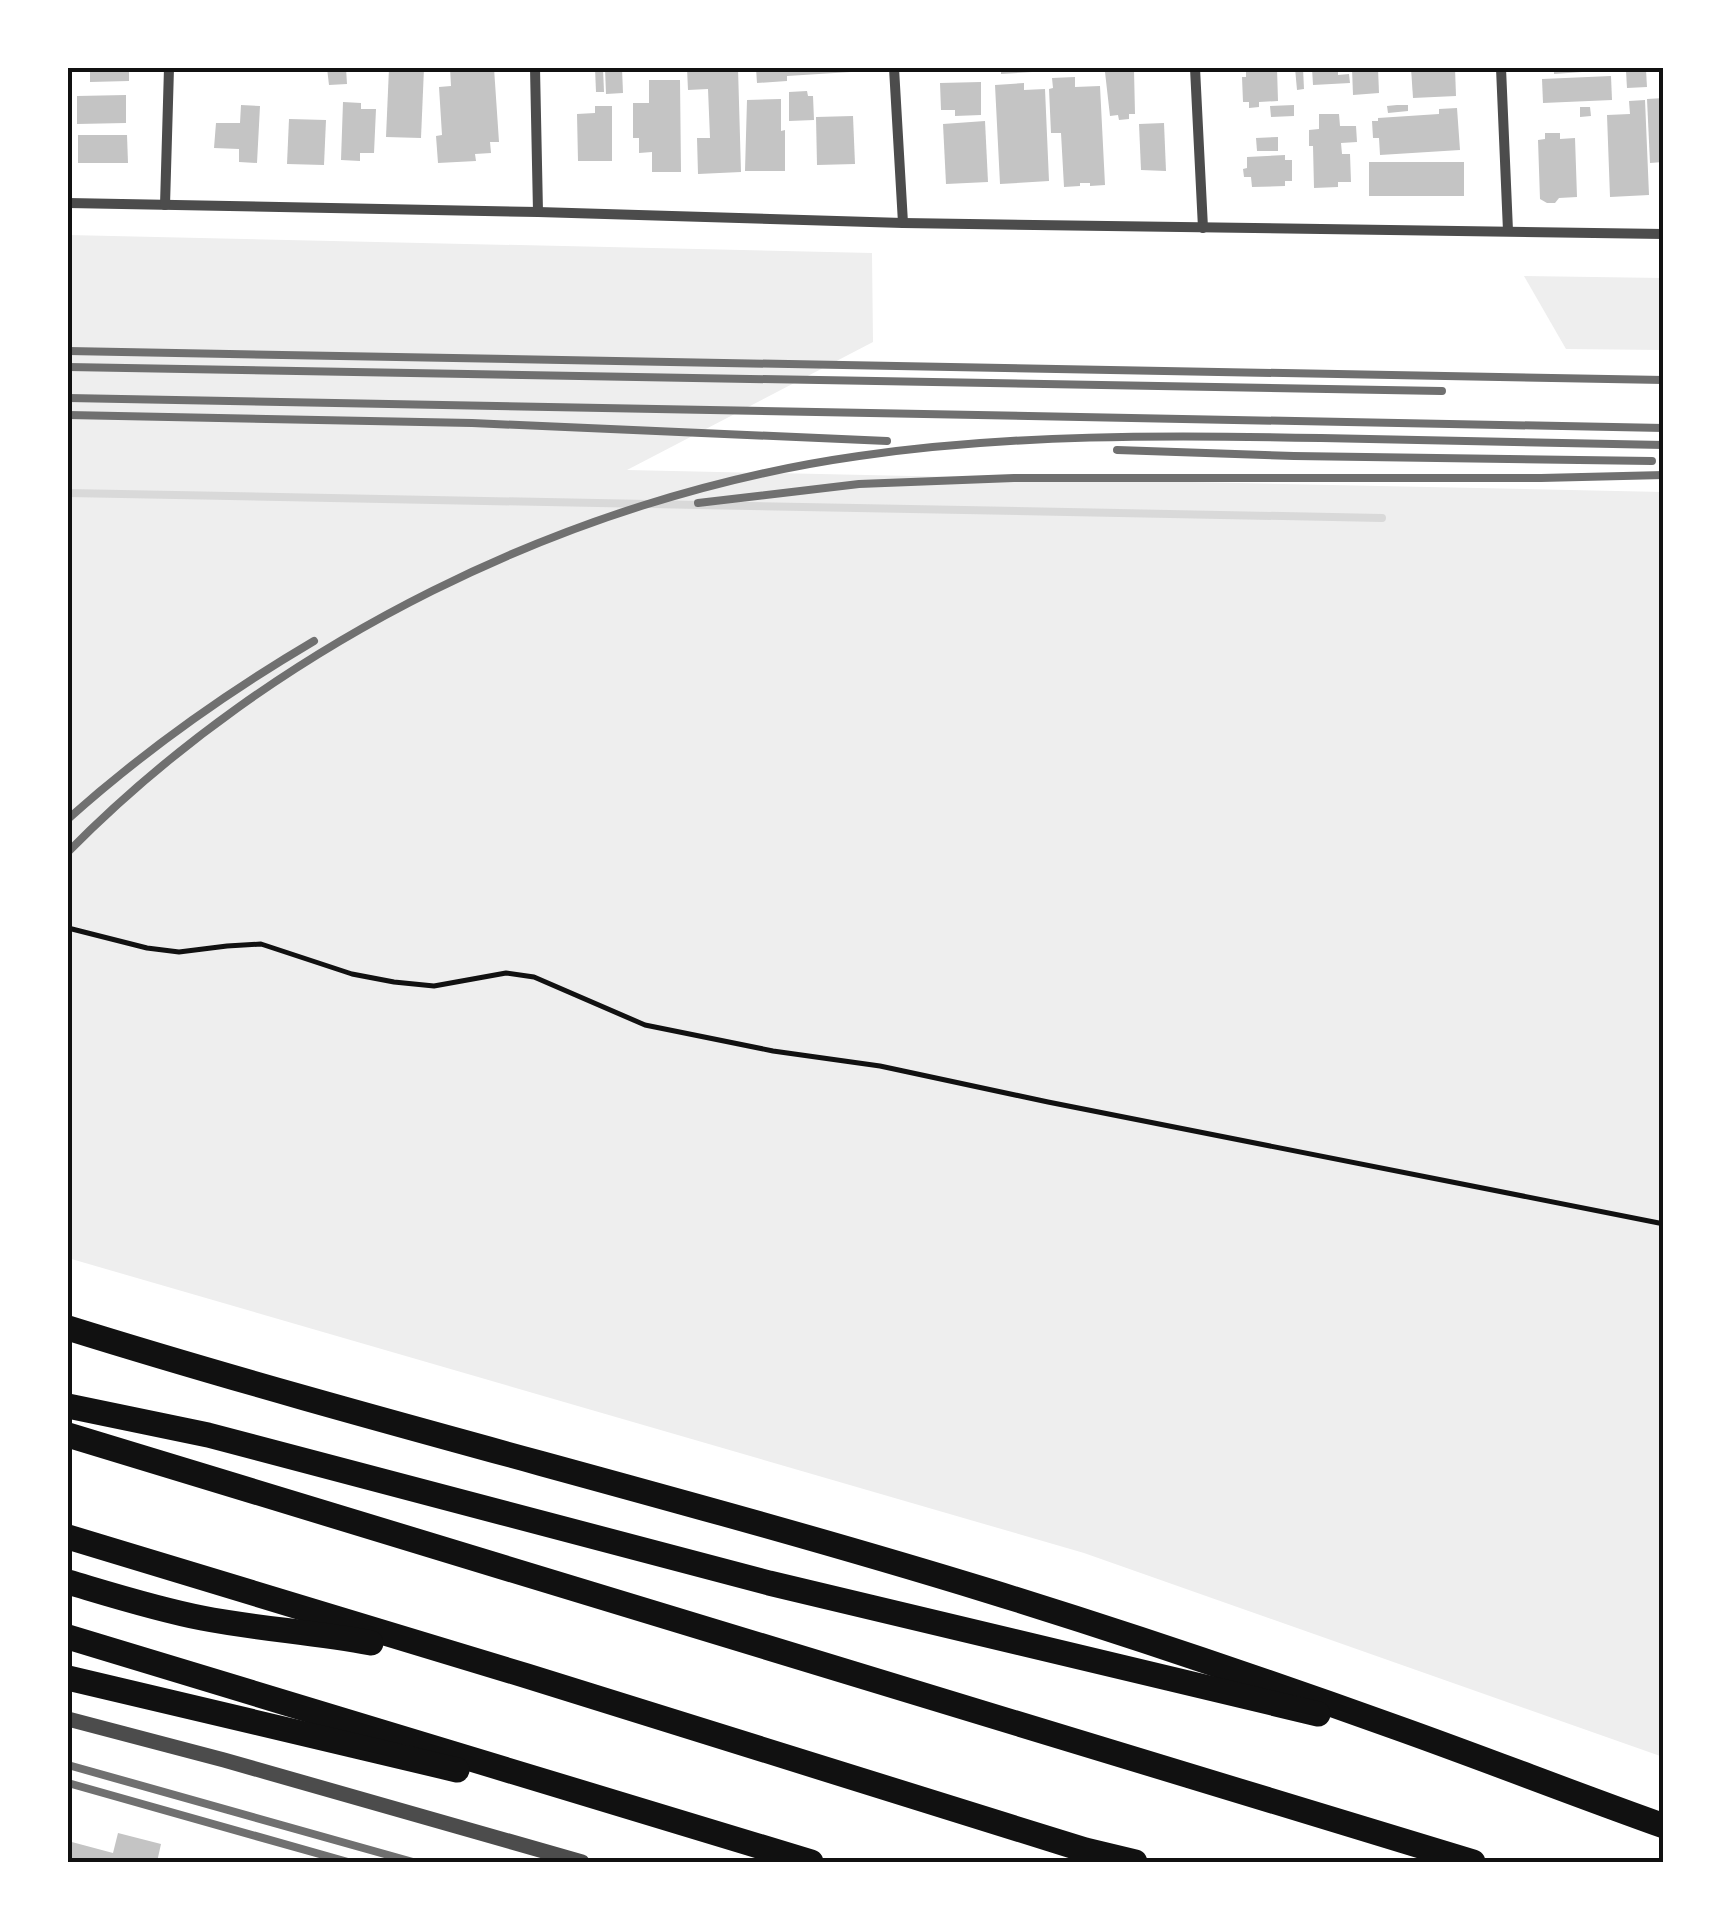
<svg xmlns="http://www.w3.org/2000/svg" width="1731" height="1930" font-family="Overpass,sans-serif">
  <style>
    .green { fill: #eee }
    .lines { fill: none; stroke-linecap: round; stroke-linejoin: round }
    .stream { stroke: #d9d9d9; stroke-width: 8 }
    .building { fill: #c4c4c4 }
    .path { stroke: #111; stroke-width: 5 }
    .minor { stroke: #4c4c4c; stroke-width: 10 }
    .tertiary { stroke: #4c4c4c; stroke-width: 15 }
    .motorway { stroke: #111; stroke-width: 25 }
    .rail { stroke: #707070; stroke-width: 8 }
    .neatline { fill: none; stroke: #111; stroke-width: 4 }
  </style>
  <rect width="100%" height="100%" fill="#fff"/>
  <g class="green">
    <path d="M68 235 872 253 873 342 627 470 1663 492V1757L1084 1553 68 1258Z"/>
    <path d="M1524 276 1663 278V350L1566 349Z"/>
  </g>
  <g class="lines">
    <path class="stream" d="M68 493 1382 518"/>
  </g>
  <g class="building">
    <path d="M90 68H129V81L90 82Z"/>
    <path d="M327 68H346L347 84 329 85Z"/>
    <path d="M389 68H424L421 138 386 137Z"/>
    <path d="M450 68H494L499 142H490L491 153 475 154 476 161 438 163 436 136 442 135 439 87 451 86Z"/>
    <path d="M595 68H603L604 92H596Z"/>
    <path d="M605 68H622L623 93 606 94Z"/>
    <path d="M687 68H738L741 172 698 174 697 138H710L708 89 688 90Z"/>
    <path d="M756 68H851V72L787 76V81L757 83Z"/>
    <path d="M1001 68H1032V72L1001 74Z"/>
    <path d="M1246 68H1277L1278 101 1259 102V107L1249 108V102H1243L1242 77H1246Z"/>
    <path d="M1295 68H1303L1304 89 1297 90Z"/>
    <path d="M1312 68H1338V75L1349 74 1350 83 1313 85Z"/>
    <path d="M1352 68H1378L1379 93 1353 95Z"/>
    <path d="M1411 68H1455L1456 96 1413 98Z"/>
    <path d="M1554 68H1582V72L1554 74Z"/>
    <path d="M1134 70 1135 114H1129V119L1119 120 1118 115 1110 116 1105 72Z"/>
    <path d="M1646 70 1647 87 1627 88 1626 71Z"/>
    <path d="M1611 76 1612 100 1543 103 1542 79Z"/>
    <path d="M1075 77V87L1100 86 1105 185 1090 186V183H1080V186L1064 187 1061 133H1051L1049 89 1053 88 1052 78Z"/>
    <path d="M649 80H680L681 172H652V152L639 153V138H633V103H649Z"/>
    <path d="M981 82V115L955 116V110H941L940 83Z"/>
    <path d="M1024 83V90L1045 89 1049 181 1000 184 995 85Z"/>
    <path d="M807 91 808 96H813L814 120 789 121V92Z"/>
    <path d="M126 95V123L77 124V96Z"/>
    <path d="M1664 98 1663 162 1650 163 1647 99Z"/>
    <path d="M781 99V131L785 130V171H745L747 100Z"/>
    <path d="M1645 100 1649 195 1610 197 1607 115 1630 114 1629 101Z"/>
    <path d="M343 102 361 103V109H376L374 153H360V161L341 160Z"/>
    <path d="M241 105 260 106 257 163 239 162V149L214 148 216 123H240Z"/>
    <path d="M1294 105V116L1271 117 1270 106Z"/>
    <path d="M1397 105H1408V111L1388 113 1387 106Z"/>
    <path d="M595 106H612V161H578L577 114 595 113Z"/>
    <path d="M1580 107H1590L1591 116 1580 117Z"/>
    <path d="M1457 108 1460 150 1380 155 1379 138H1373L1372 121H1378V118L1439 114V109Z"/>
    <path d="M1319 114H1339L1340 126H1356L1357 142 1341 143 1342 154H1350L1351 182H1338V187L1314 188 1313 146H1309V130L1319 129Z"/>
    <path d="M853 116 855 164 817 165 816 117Z"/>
    <path d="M289 119 326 120 324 165 287 164Z"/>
    <path d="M985 121 988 182 946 184 943 124Z"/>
    <path d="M1164 123 1166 171 1141 170 1139 124Z"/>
    <path d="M1545 133H1560V139L1575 138 1577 197 1559 198 1555 203H1547L1540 199 1538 140 1545 139Z"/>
    <path d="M78 135H127L128 163H78Z"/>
    <path d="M1278 137V151H1257L1256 138Z"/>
    <path d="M1285 155V160H1292V181H1285V186L1252 187 1251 177H1244L1243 169 1247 168V157Z"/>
    <rect x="1369" y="162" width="95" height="34"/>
    <path d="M118 1833 161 1844 157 1862H68V1841L113 1853Z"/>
  </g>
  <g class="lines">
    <path class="path" d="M68 928 147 948 179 952 227 946 261 944 352 974 394 982 434 986 506 973 534 977 645 1025 773 1051 880 1066 1048 1102 1664 1224"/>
    <g class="minor">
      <path d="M535 68 538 212"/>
      <path d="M894 68 903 223"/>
      <path d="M1195 68 1203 228"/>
      <path d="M1501 68 1508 231"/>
      <path d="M68 203 538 212 903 223 1664 234"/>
      <path d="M165 205 169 68"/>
    </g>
    <path class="tertiary" d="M68 1719 224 1760 582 1862"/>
    <g class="motorway">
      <path d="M68 1328C373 1423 683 1497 989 1591 1125 1633 1261 1679 1395 1727 1485 1759 1574 1794 1664 1826"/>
      <path d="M68 1406 208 1435 769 1583 1318 1714"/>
      <path d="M68 1435 1473 1862"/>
      <path d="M68 1537 527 1676 1085 1850 1135 1862"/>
      <path d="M68 1582C112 1595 156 1609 202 1618 258 1629 315 1632 371 1643"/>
      <path d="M68 1637 811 1862"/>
      <path d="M68 1678 457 1770"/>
    </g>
    <g class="rail">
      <path d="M68 351 1664 380"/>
      <path d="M68 367 1442 391"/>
      <path d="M68 398 1664 428"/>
      <path d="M68 415 472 423 887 441"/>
      <path d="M1117 450 1294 456 1652 461"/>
      <path d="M698 503 859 484 1014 478H1541L1664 475"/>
      <path d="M68 819C144 751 226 693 314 641"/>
      <path d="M68 852C274 643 569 497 859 456 1012 434 1167 435 1321 438 1435 440 1549 442 1664 445"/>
      <path d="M68 1765 413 1862"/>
      <path d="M68 1783 348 1862"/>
    </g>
  </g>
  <rect width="1731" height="1930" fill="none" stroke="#ffffff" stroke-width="140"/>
  <rect x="70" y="70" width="1591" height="1790" class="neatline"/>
</svg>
